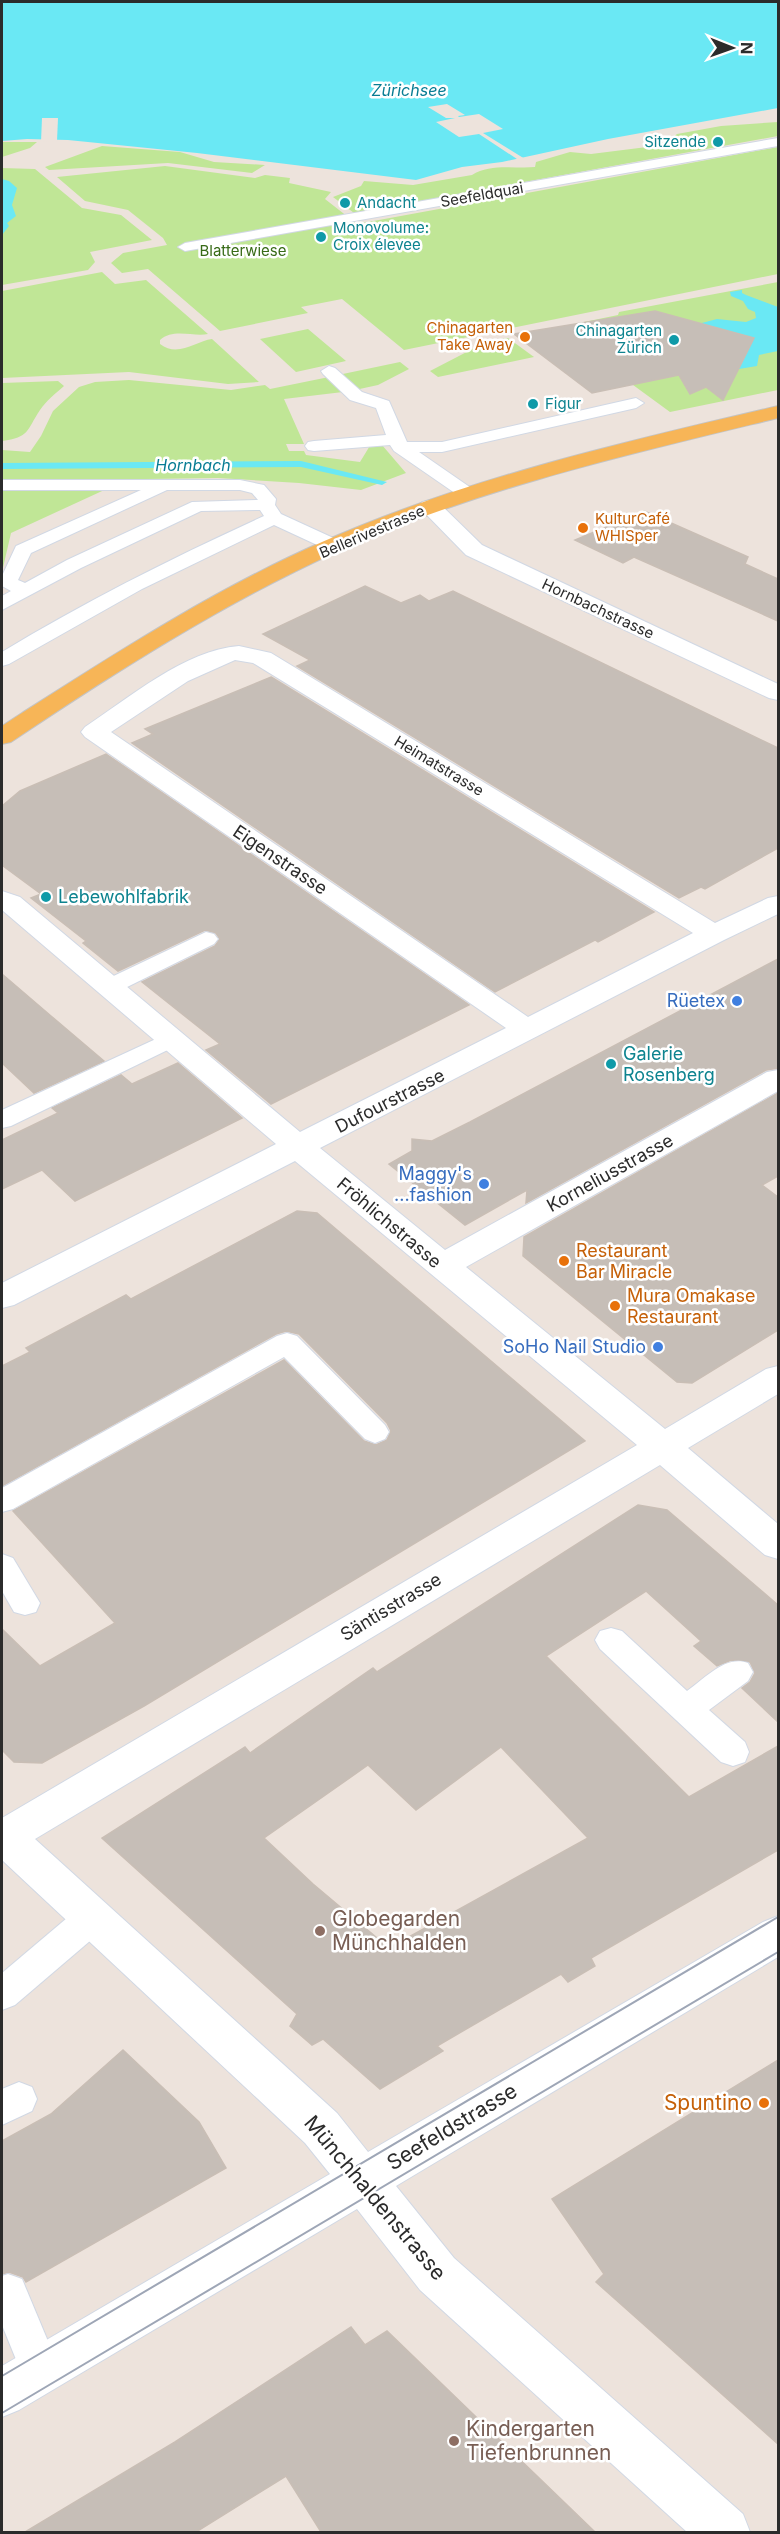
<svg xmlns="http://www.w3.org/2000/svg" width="780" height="2534" font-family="Inter,sans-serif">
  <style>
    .green { fill: #c0e696 }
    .water { fill: #6ae8f4 }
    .pier { fill: #ede3dc }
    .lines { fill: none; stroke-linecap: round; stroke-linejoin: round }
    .stream { fill: #6ae8f4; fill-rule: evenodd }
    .building { fill: #c6beb7; stroke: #c9beb5; stroke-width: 1.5; fill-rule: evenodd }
    .service-casing { stroke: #d1d8e4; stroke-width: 2 }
    .minor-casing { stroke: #d1d8e4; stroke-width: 2 }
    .primary-casing { stroke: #c4c4c4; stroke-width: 2 }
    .service { fill: #fff; fill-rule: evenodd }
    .minor { fill: #fff; fill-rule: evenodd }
    .primary { fill: #f7b557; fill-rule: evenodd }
    .tram { stroke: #9ea6b6; stroke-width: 2 }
    .culture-dot { fill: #0f9aa8; stroke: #fff; stroke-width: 2 }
    .food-dot { fill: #e8710a; stroke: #fff; stroke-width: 2 }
    .shop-dot { fill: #3f7fe0; stroke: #fff; stroke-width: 2 }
    .education-dot { fill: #8d6e63; stroke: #fff; stroke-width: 2 }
    .labels { text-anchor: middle; stroke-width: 5; stroke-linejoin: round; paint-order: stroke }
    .far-culture-label { font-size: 15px; fill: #0d838f; stroke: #fff; text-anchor: start }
    .far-street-label { font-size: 15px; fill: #2b2b2b; stroke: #fff }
    .far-park-label { font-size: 15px; fill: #386b17; stroke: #fff }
    .far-food-label { font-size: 15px; fill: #c56008; stroke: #fff; text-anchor: end }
    .far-water-label { font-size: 16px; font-style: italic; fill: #087d94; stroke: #fff }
    .street-label { font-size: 18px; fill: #2b2b2b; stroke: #fff }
    .culture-label { font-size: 18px; fill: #0d838f; stroke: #fff; text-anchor: start }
    .shop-label { font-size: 18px; fill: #366cbe; stroke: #fff; text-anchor: end }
    .food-label { font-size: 18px; fill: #c56008; stroke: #fff; text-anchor: start }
    .near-education-label { font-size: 21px; fill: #785e54; stroke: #fff; text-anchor: start }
    .near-food-label { font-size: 21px; fill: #c56008; stroke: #fff; text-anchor: end }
    .near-street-label { font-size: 21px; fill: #2b2b2b; stroke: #fff }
  </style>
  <rect width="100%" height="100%" fill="#ede3dc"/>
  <g class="green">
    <path d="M778 122V136L354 213 333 197 361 186 364 181 413 185 472 175C490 163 515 169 535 167L536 162 570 152 591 154 647 147 670 140 677 134 721 126Z"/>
    <path d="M2 142H37L30 148 2 157Z"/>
    <path d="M102 146 180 152 214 162 265 165 252 173 168 163 49 170 45 167Z"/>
    <path d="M778 147V274L404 350 342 299 301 307 308 313 220 331 148 269 122 273 111 263 123 253 167 245 163 238 128 210 85 201 57 177 165 166 255 178 265 175 290 178 289 183 331 192 325 199 357 224Z"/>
    <path d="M2 168 35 169 82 208 121 215 152 240 90 252 95 262 88 270 2 285Z"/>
    <path d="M102 272 115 284 146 280 208 334C193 337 173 328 160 340V344C178 358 196 341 212 339L259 382 228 384 129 372 2 378V291Z"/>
    <path d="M778 282V390L670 412 555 328 618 315 619 312Z"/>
    <path d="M308 329 346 361 296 372 260 339Z"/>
    <path d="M508 338 534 357 438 377 430 371 486 342Z"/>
    <path d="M400 362 409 369 378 385 355 390 338 375Z"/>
    <path d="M329 377 343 392 284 399 304 444H286L289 451H304L306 455 360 462 371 444 382 445 406 473 361 490 299 483 218 478 2 481V450L30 452 41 436 53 411 79 387 95 382 129 380 231 390 265 385 270 389Z"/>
    <path d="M58 381 64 386C56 393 46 401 40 410 26 431 30 437 2 441V383Z"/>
    <path d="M113 486 11 533 2 572V488Z"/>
  </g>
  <g class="water">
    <path d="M2 2H778V108L608 139 502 162 462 167 416 180 197 153 68 140 27 139 2 141Z"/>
    <path d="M2 179 9 181 17 188 12 205 16 216 7 223 9 226 2 235Z"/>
    <path d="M742 290V293L746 295 778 307V351L759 355 757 366 733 370 698 324 717 319 746 322 756 318 755 312 748 309 743 301 731 296 730 292Z"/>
  </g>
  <g class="pier">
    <path d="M447 104 465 115 458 116 459 117 479 114 503 129 483 133 525 159 520 161 479 134 459 137 436 122 455 118H446L428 107Z"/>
    <path d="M42 118H58L57 141 41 142Z"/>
  </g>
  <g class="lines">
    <path class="stream" d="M301 461 387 482 382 485 301 467 2 469V463Z"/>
  </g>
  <g class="building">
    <path d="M655 311 754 338 723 400 706 387 690 394 679 375 592 393 514 334Z"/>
    <path d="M644 511 748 557 745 564 778 579V621L634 557 623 563 575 540Z"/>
    <path d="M365 586 401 603 420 595 429 601 453 591 778 748V848L705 889 701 887 679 898 297 666 310 660 263 634Z"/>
    <path d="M271 677 654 912 598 942 595 940 495 992 132 743 153 734 145 729Z"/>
    <path d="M106 754 469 1005 271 1104 206 1050 220 1044 142 982 215 946 220 939 216 933 205 930 118 971 83 943 86 941 31 898 41 894 2 865V806L20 791Z"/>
    <path d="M778 959V1068L766 1070 526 1203 527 1190 465 1225 389 1164 412 1151V1139L432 1141 470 1122Z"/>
    <path d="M2 974 51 1016 104 1061 34 1093 2 1063Z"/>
    <path d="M178 1063 242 1118 75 1201 42 1170 2 1189V1140L58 1113 52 1108 121 1075 132 1084Z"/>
    <path d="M778 1093V1176L762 1185 778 1197V1330L692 1383 677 1382 523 1256 524 1237Z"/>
    <path d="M297 1211 317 1213 585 1441 144 1706 42 1763 14 1762 2 1750V1629L40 1666 115 1623 13 1511 284 1360 364 1441 376 1445 387 1440 391 1431 387 1423 299 1334 286 1331 276 1334 2 1486V1366L30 1352 26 1348 126 1295 131 1299Z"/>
    <path d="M638 1505 667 1510 778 1605V1722L742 1688 750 1682 755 1673 750 1662 731 1660 717 1666 694 1646 701 1641 646 1591 546 1656 689 1797 778 1746V1850L591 1958 595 1966 568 1982 561 1974 437 2046 443 2051 380 2089 323 2039 312 2045 290 2026 297 2014 102 1838 245 1747 250 1753 373 1668 377 1672ZM501 1747 588 1838 389 1948 313 1884 264 1838 368 1765 416 1810Z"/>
    <path d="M123 2050 199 2122 226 2168 26 2282 23 2277 9 2272 2 2274V2141L51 2114Z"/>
    <path d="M778 2060V2444L596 2282 604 2274 552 2199Z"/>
    <path d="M351 2327 365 2345 387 2331 595 2532H321L286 2476 196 2532H25L175 2442Z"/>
  </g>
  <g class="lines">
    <defs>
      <g id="service">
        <path d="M778 138V146L185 251 178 247 185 243Z"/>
        <path d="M329 366 335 368 362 392 389 401 407 442H442L636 398 644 403 636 408 442 452H419L474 490 477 494 474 498H462L394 451 390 445 314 451 308 450 305 446 308 442 314 441 386 435 376 408 350 400 323 374 321 371Z"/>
        <path d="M2 480H240L264 485 276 499 275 505 281 514 342 542 344 546 342 550H328L274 525 142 589 9 664 2 666V652C86 601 174 557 264 516L260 510 201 511 81 568 2 610V596L11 591 2 586V576L16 546 141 490H2ZM167 490H240L252 493 258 500 192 502 67 560 25 583 18 580 31 553Z"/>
        <path d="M206 932 214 934 218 939 214 944 117 992 109 994 101 992 97 987 101 982Z"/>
        <path d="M171 1032 180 1034 183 1039 180 1044 11 1126 2 1128V1110Z"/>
        <path d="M287 1333 297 1336 385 1425 389 1432 385 1439 375 1443 365 1439 284 1357 13 1509 2 1512V1488L277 1336Z"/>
        <path d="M2 1554 13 1558 40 1603 36 1612 25 1615 14 1612 2 1591Z"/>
        <path d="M611 1628 622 1631 687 1691C706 1678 725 1655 748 1663L753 1672 748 1681 709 1710 745 1742 749 1752 745 1762 733 1766 721 1762 600 1649 595 1640 600 1631Z"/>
        <path d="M92 1903 104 1907 109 1918 104 1929 15 2005 2 2010V1973L80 1907Z"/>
        <path d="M19 2082 32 2087 37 2099 32 2111 2 2125V2089Z"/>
        <path d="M8 2274 22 2279 60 2370 54 2384 40 2390 26 2384 2 2325V2276Z"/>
      </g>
      <g id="minor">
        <path d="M430 500 438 502 482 545 778 684V700L769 698 466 555 419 507 422 502Z"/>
        <path d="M239 646 271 653 715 923 768 898 778 896V914L724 940 320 1148 445 1250 767 1072 778 1070V1091L466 1267 665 1429 766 1369 778 1366V1394L688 1448 778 1524V1559L765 1555 660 1465 35 1839 337 2113 368 2152 763 1922 778 1916V1957L396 2186 454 2258 743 2514 750 2532H687L420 2290 357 2209 19 2410 2 2417V2366L330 2174 305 2143 2 1860V1818L637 1445 295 1161 14 1305 2 1308V1283L276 1144 2 910V891L20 897 300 1132 506 1028 85 737 81 732 85 727C129 698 185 650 239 646ZM235 660 253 663 693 933 528 1017 111 732 188 681Z"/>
      </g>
      <path id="primary" d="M778 406V418C629 454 476 489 336 552 222 604 114 673 11 742L2 744V726L22 713C119 651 217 588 322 542 467 478 624 442 778 406Z"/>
    </defs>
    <use href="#service" class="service-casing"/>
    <use href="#minor" class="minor-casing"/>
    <use href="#primary" class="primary-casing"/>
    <use href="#service" class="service"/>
    <use href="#minor" class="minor"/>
    <use href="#primary" class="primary"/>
    <g class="tram">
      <path d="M2 2376 778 1917"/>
      <path d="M2 2413 778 1952"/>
    </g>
  </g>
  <g class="culture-dot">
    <circle cx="718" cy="142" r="6"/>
    <circle cx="345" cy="203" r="6"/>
    <circle cx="321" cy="237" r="6"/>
    <circle cx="674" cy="340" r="6"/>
    <circle cx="533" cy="404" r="6"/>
    <circle cx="46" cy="897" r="6"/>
    <circle cx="611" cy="1064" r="6"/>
  </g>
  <g class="food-dot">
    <circle cx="525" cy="337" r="6"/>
    <circle cx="583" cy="528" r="6"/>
    <circle cx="564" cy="1261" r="6"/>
    <circle cx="615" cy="1306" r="6"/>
    <circle cx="764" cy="2103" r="6"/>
  </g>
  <g class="shop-dot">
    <circle cx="737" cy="1001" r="6"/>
    <circle cx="484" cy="1184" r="6"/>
    <circle cx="658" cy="1347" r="6"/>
  </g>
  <g class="education-dot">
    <circle cx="320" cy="1931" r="6"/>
    <circle cx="454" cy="2441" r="6"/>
  </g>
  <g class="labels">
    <g class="far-culture-label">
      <text x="706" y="147" text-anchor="end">Sitzende</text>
      <text x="357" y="208">Andacht</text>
      <text x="333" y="233">Monovolume:<tspan x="333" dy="17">Croix élevee</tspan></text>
      <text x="662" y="336" text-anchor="end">Chinagarten<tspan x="662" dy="17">Zürich</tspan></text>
      <text x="545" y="409">Figur</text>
    </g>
    <g class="far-street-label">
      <text transform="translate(482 195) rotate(-10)" y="5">Seefeldquai</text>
      <text transform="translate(372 532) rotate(-23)" y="5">Bellerivestrasse</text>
      <text transform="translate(598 609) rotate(25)" y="5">Hornbachstrasse</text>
      <text transform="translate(439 766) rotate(31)" y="5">Heimatstrasse</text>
    </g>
    <g class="far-park-label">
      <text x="243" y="256">Blatterwiese</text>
    </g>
    <g class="far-food-label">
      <text x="513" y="333">Chinagarten<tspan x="513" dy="17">Take Away</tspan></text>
      <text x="595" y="524" text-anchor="start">KulturCafé<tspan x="595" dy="17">WHISper</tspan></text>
    </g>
    <g class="far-water-label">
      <text x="409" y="96">Zürichsee</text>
      <text x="193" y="471">Hornbach</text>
    </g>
    <g class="street-label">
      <text transform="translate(280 860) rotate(34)" y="6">Eigenstrasse</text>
      <text transform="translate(390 1101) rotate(-27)" y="6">Dufourstrasse</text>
      <text transform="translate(610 1173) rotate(-29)" y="6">Korneliusstrasse</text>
      <text transform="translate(389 1223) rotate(40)" y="6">Fröhlichstrasse</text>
      <text transform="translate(391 1607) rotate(-31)" y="6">Säntisstrasse</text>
    </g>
    <g class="culture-label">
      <text x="58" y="903">Lebewohlfabrik</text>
      <text x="623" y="1060">Galerie<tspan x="623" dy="21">Rosenberg</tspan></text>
    </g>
    <g class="shop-label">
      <text x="725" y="1007">Rüetex</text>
      <text x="472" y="1180">Maggy's<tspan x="472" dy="21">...fashion</tspan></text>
      <text x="646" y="1353">SoHo Nail Studio</text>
    </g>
    <g class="food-label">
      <text x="576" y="1257">Restaurant<tspan x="576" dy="21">Bar Miracle</tspan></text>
      <text x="627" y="1302">Mura Omakase<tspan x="627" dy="21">Restaurant</tspan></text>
    </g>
    <g class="near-education-label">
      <text x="332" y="1926">Globegarden<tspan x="332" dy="24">Münchhalden</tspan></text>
      <text x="466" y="2436">Kindergarten<tspan x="466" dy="24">Tiefenbrunnen</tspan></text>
    </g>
    <g class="near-food-label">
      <text x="752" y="2110">Spuntino</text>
    </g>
    <g class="near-street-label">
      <text transform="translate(452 2127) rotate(-31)" y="7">Seefeldstrasse</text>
      <text transform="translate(375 2198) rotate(50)" y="7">Münchhaldenstrasse</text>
    </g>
  </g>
  <rect width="780" height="2534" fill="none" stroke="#2b2b2b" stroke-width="6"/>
  <g transform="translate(732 48) rotate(91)" stroke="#ffffff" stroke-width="4.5" paint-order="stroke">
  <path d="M0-4.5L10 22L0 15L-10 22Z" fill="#2b2b2b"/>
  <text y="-9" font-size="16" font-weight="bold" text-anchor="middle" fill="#2b2b2b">N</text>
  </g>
</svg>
